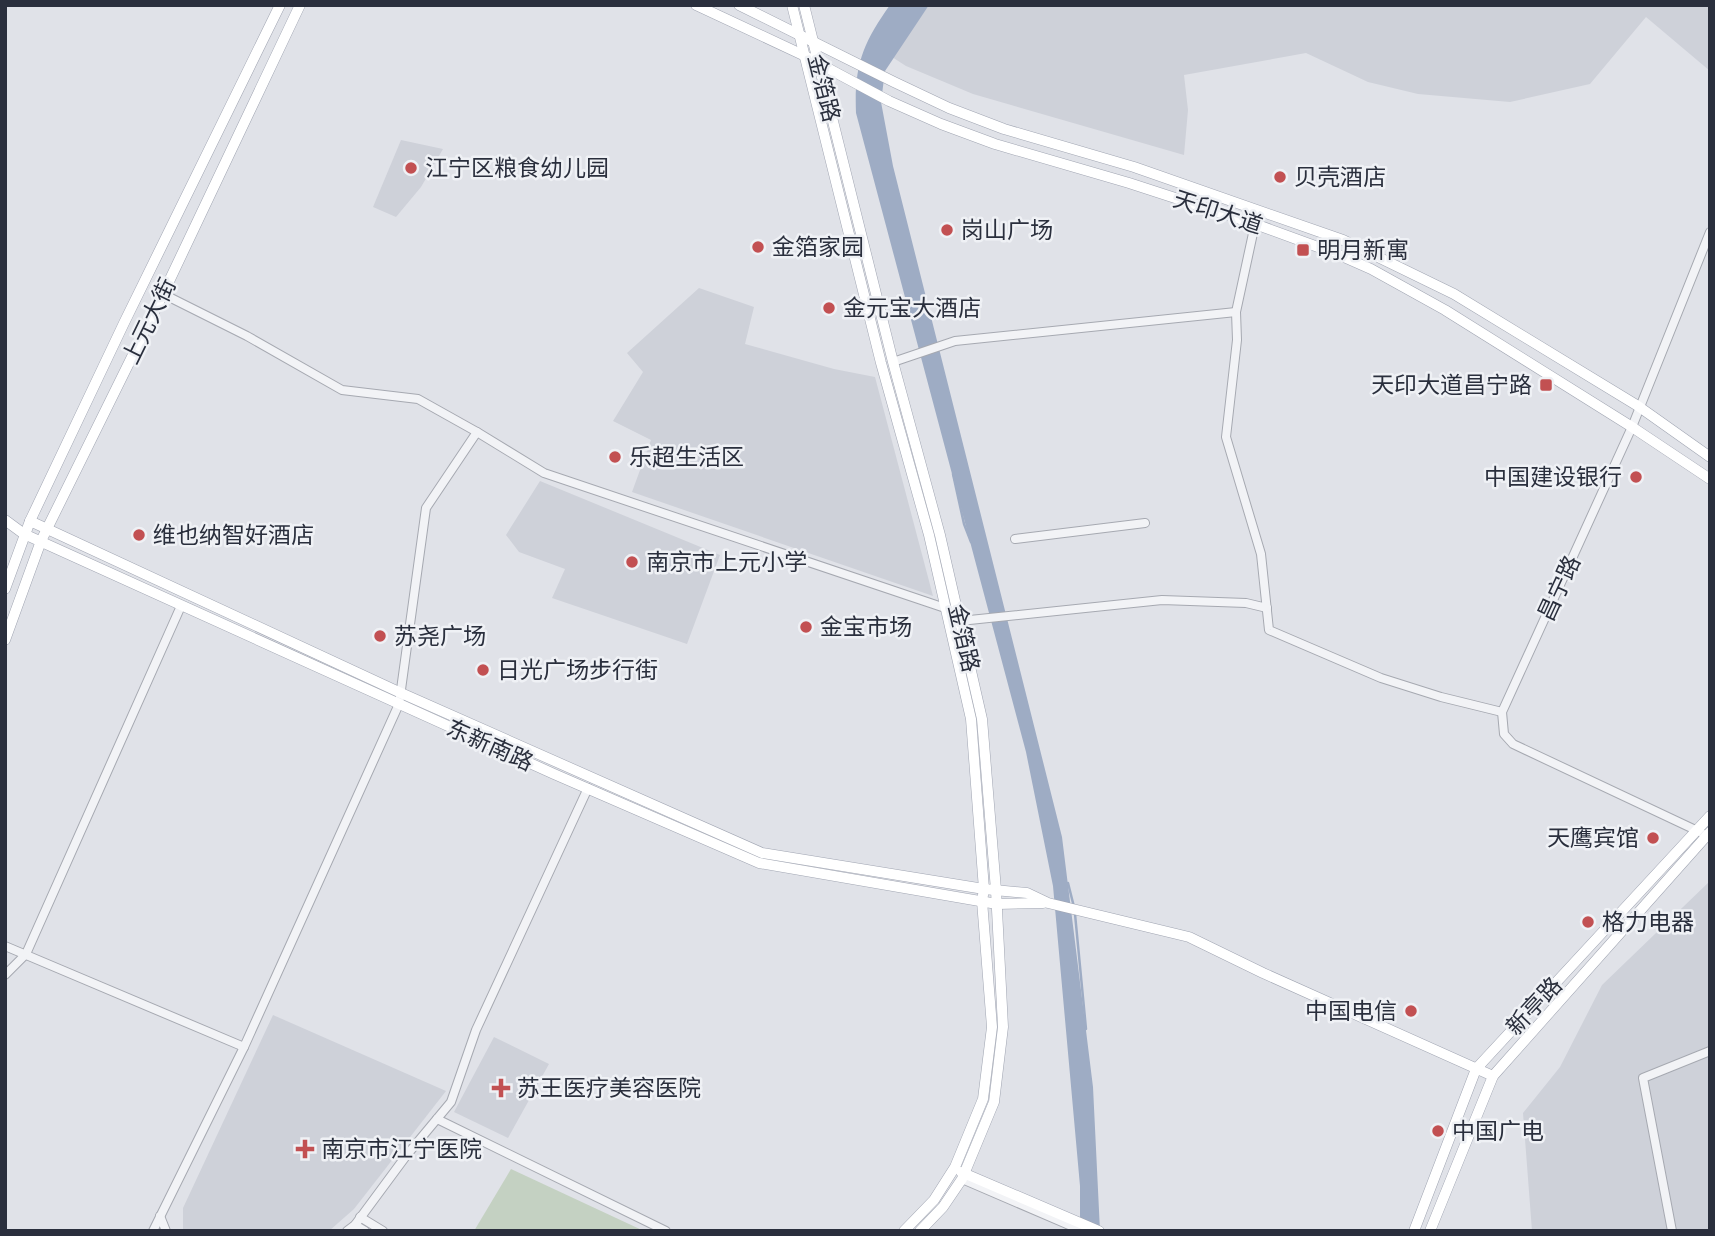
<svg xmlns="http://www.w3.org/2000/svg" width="1715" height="1236" font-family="'Fira Sans','Noto Sans SC',sans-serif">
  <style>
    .built { fill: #ced1d9 }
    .green { fill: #c4d1c2 }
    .water { fill: #9eacc4 }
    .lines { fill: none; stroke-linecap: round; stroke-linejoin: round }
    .stream { stroke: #9eacc4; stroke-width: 2.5 }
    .minor-casing { stroke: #a6a9b1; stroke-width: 10 }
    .major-casing { stroke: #a0a5b2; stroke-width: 11 }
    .minor { stroke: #f2f3f6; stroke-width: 8 }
    .major { stroke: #fff; stroke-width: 10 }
    .poi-dot { fill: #c25052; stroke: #eff1f5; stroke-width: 2.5 }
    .labels { text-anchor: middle; stroke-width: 5; stroke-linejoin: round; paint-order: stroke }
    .street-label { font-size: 23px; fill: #2a2f3d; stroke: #eff1f5 }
    .poi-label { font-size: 23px; fill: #2a2f3d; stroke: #eff1f5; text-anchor: start }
  </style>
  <rect width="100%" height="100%" fill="#e0e2e8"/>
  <g class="built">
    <path d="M929 5H1710V71L1646 17 1590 84 1510 102 1418 94 1368 82 1306 53 1184 75 1188 110 1184 155 973 94 906 66 892 57Z"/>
    <path d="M401 140 443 149 421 187 396 217 373 207Z"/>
    <path d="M699 288 754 307 745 344 834 369 875 377 933 596 632 492 651 440 613 421 643 372 627 353Z"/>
    <path d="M540 481 720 555 687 644 552 598 565 569 519 552 506 535Z"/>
    <path d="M1710 881V1231H1532L1523 1113 1560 1067 1602 985Z"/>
    <path d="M273 1015 446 1091 354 1209 329 1231H183V1208Z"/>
    <path d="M494 1037 549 1064 508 1138 454 1112Z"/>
  </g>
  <path class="green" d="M511 1169 644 1231H474Z"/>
  <path class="water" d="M890 5H929L885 71 881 102 893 166 1062 837 1093 1087 1100 1231H1080V1186L1053 886 1026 752 856 113C854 65 863 43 890 5Z"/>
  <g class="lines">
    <g class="stream">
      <path d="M953 474 964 524 971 542"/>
      <path d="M1068 883 1074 907"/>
      <path d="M1075 914 1086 1029"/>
    </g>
    <defs>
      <g id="minor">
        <path d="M1255 224 1236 312 1237 340 1226 437 1261 554 1269 630 1381 678 1441 697 1502 712"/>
        <path d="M163 294 247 336 342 390 418 399 477 432"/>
        <path d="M893 362 955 341 1236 312"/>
        <path d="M1015 539 1145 523"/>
        <path d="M960 621 1162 600 1246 603 1267 608"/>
        <path d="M1702 833 1513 744 1504 734 1502 712 1632 427 1710 232"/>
        <path d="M5 946 244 1047"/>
        <path d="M5 975 26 954 181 606"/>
        <path d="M437 1119 666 1231"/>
        <path d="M962 1179 1083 1231"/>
        <path d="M160 1216 166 1231"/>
        <path d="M360 1217 383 1231"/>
        <path d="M355 1225 365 1231"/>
        <path d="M153 1231 244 1047 399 704 426 508 477 432 544 473 945 608"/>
        <path d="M347 1231 355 1225 406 1156 451 1102 476 1030 588 788"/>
        <path d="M1672 1231 1643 1078 1710 1051"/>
      </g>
      <g id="major">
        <path d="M696 5 803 55 889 101 941 124 995 144 1129 183 1255 224 1337 254 1371 269 1445 310 1632 427 1710 479"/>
        <path d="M739 5 894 82 949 108 1004 129 1134 167 1343 240 1454 294 1638 406 1710 457"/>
        <path d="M792 5 881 363 929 535 971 719 984 889 982 901 992 1027 983 1099 955 1167 934 1200 904 1231"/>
        <path d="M804 5 893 362 940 535 982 719 996 890 1003 1027 994 1102 962 1179 943 1207 920 1231"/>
        <path d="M5 520 24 534 554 774 759 863 997 904 1043 903"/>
        <path d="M30 521 401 693 762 853 984 889 1027 893 1048 903 1189 937 1263 973 1493 1076"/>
        <path d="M5 589 30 521 124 323 280 5"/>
        <path d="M5 640 41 541 163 294 300 5"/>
        <path d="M961 1172 1099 1231"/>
        <path d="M1414 1231 1476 1069 1710 816"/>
        <path d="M1430 1231 1493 1076 1710 832"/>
      </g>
    </defs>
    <use href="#minor" class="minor-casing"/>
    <use href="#major" class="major-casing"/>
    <use href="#minor" class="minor"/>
    <use href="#major" class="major"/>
  </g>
  <g class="poi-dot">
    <circle cx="411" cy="168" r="7"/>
    <circle cx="1280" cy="177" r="7"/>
    <circle cx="947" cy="230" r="7"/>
    <circle cx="758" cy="247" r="7"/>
    <rect x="1296" y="243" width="14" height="14" rx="3.5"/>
    <circle cx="829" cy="308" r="7"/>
    <rect x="1539" y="378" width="14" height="14" rx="3.5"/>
    <circle cx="615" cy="457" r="7"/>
    <circle cx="1636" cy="477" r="7"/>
    <circle cx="139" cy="535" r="7"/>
    <circle cx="632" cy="562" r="7"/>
    <circle cx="806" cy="627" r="7"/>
    <circle cx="380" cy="636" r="7"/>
    <circle cx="483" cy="670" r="7"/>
    <circle cx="1653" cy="838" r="7"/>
    <circle cx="1588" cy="922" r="7"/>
    <circle cx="1411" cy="1011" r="7"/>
    <path d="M497.5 1077.5h7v7h7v7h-7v7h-7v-7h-7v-7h7z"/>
    <circle cx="1438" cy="1131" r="7"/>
    <path d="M301.5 1138.5h7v7h7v7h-7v7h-7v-7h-7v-7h7z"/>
  </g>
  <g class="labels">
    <g class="street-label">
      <text transform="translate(824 88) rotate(76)" y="8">金箔路</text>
      <text transform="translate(1218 212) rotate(18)" y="8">天印大道</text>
      <text transform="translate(149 321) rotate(-64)" y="8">上元大街</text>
      <text transform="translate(1559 588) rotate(-65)" y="8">昌宁路</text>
      <text transform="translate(964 638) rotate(77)" y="8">金箔路</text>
      <text transform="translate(490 745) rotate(24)" y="8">东新南路</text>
      <text transform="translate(1534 1006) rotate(-47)" y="8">新亭路</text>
    </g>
    <g class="poi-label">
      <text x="425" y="176">江宁区粮食幼儿园</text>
      <text x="1294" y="185">贝壳酒店</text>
      <text x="961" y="238">岗山广场</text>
      <text x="772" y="255">金箔家园</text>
      <text x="1317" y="258">明月新寓</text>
      <text x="843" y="316">金元宝大酒店</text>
      <text x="1532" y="393" text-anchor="end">天印大道昌宁路</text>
      <text x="629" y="465">乐超生活区</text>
      <text x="1622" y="485" text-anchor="end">中国建设银行</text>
      <text x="153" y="543">维也纳智好酒店</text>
      <text x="646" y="570">南京市上元小学</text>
      <text x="820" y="635">金宝市场</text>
      <text x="394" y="644">苏尧广场</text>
      <text x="497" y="678">日光广场步行街</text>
      <text x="1639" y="846" text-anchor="end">天鹰宾馆</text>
      <text x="1602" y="930">格力电器</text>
      <text x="1397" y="1019" text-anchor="end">中国电信</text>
      <text x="517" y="1096">苏王医疗美容医院</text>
      <text x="1452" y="1139">中国广电</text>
      <text x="321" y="1157">南京市江宁医院</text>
    </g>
  </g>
  <rect width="1715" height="1236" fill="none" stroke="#2a2f3d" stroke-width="14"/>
</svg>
